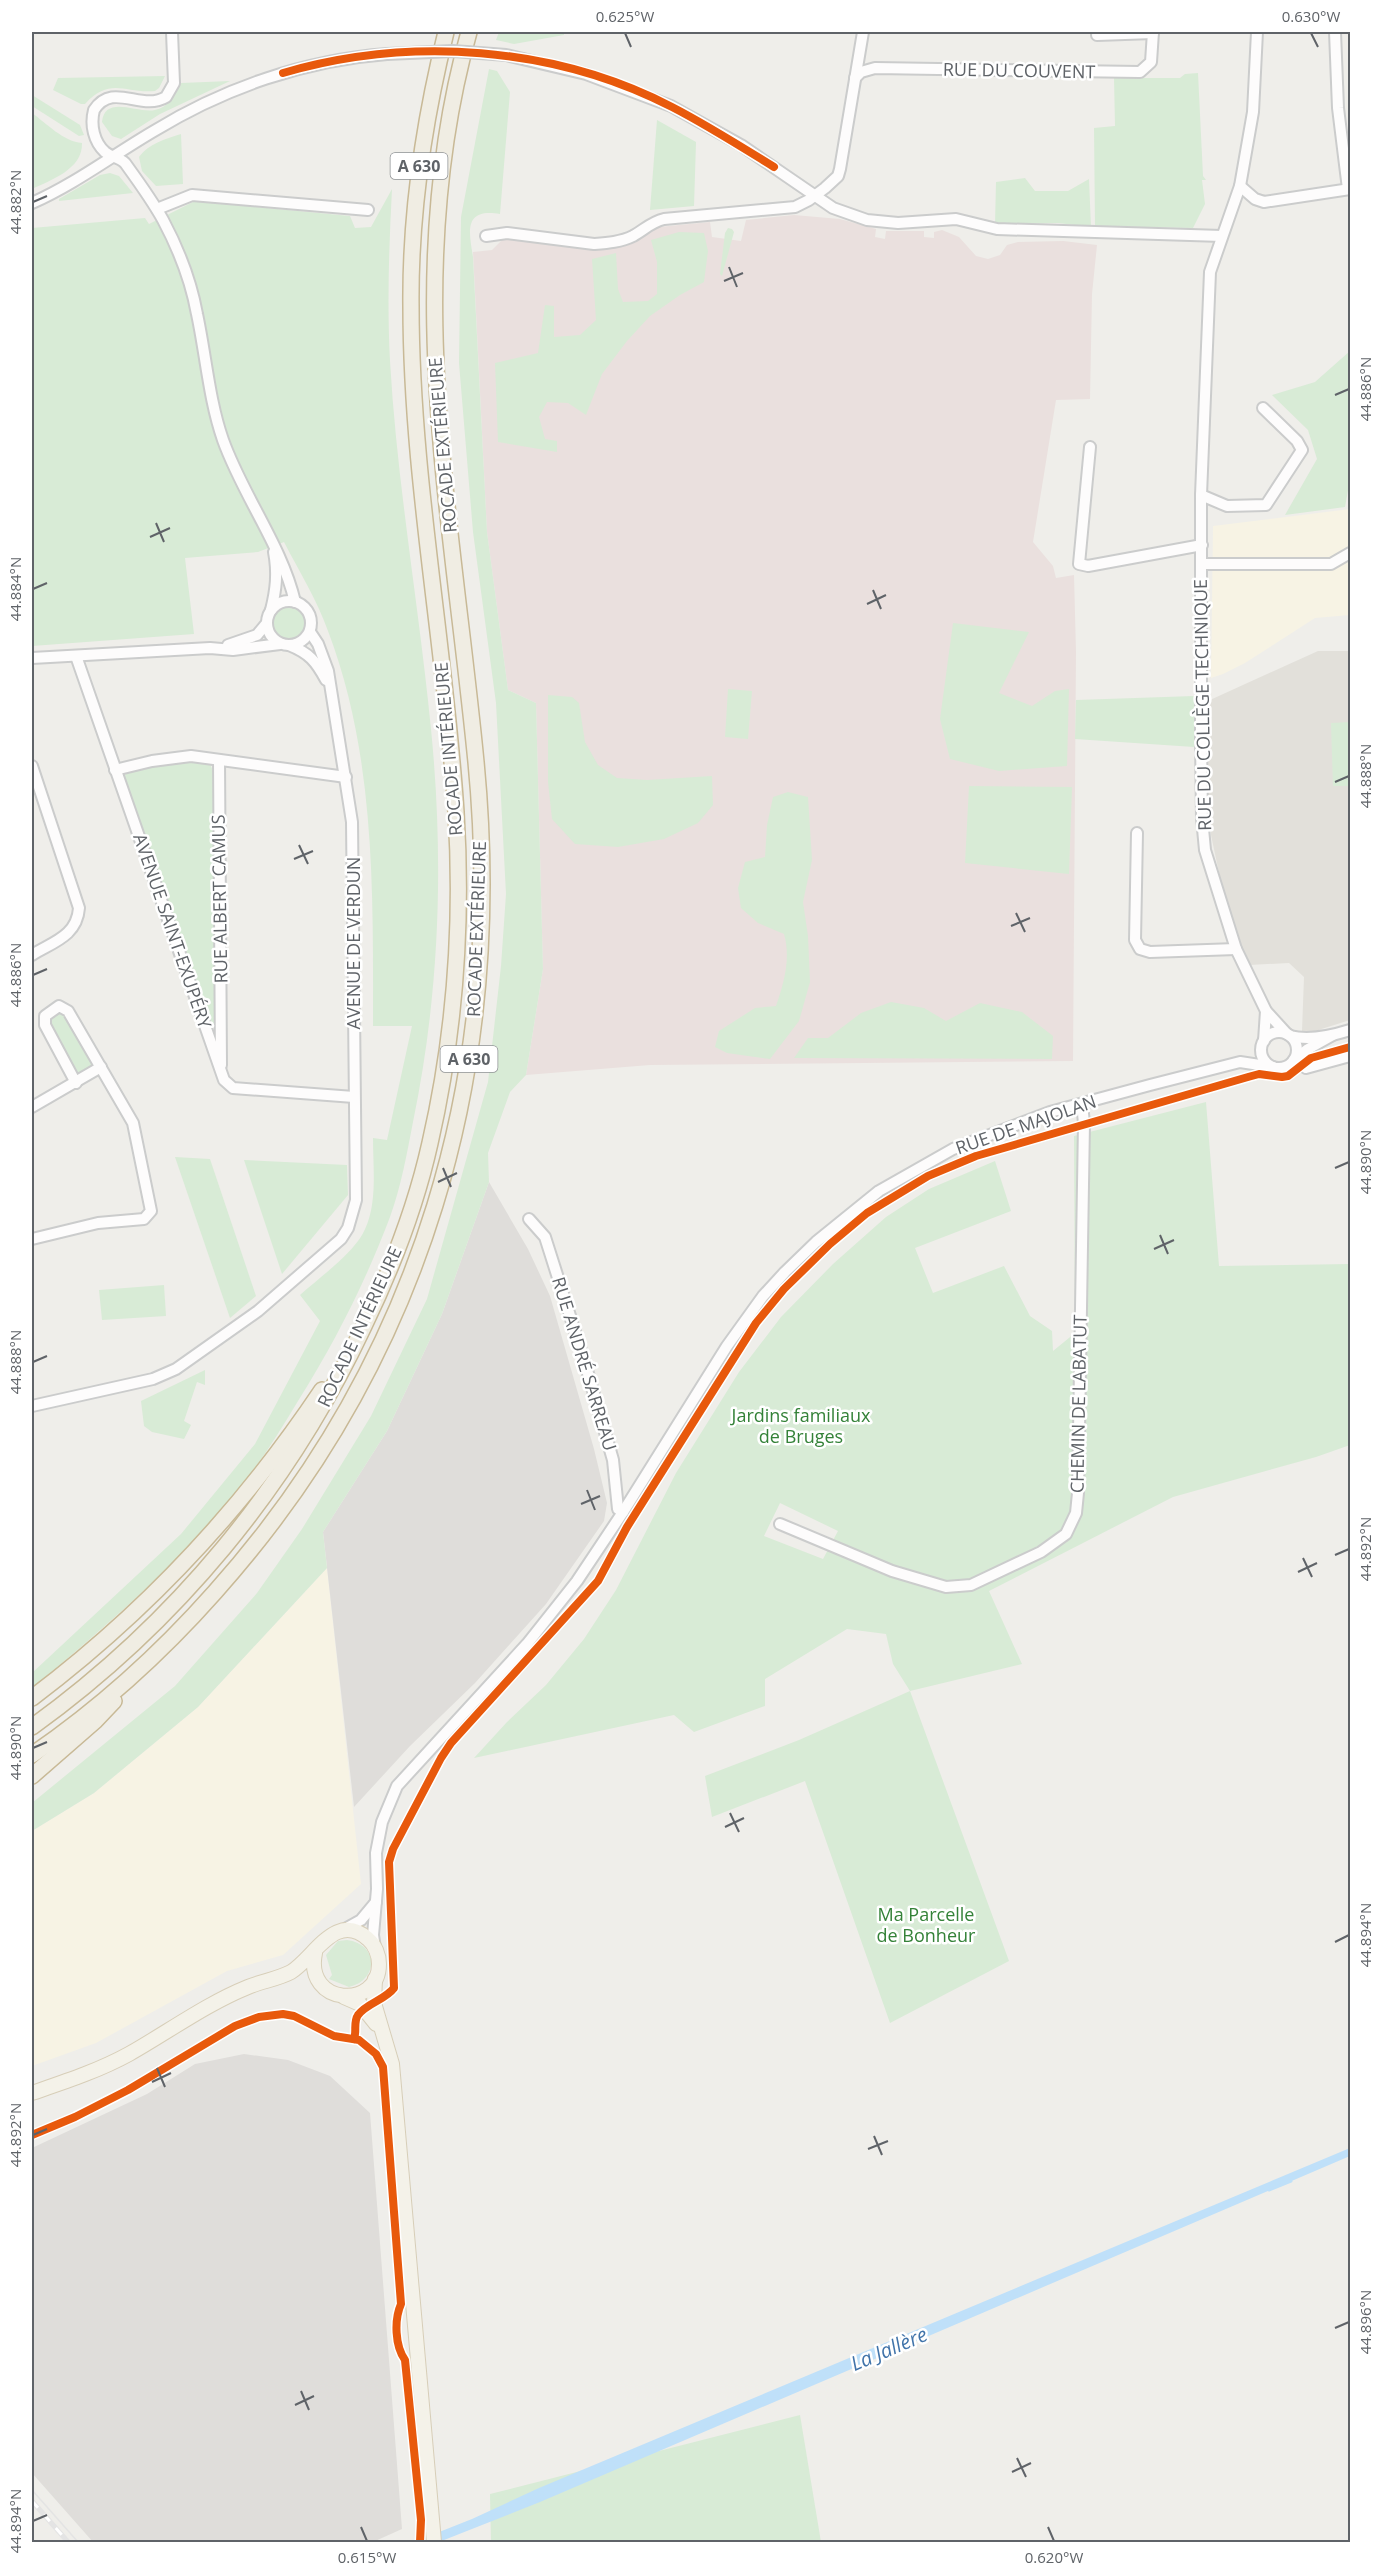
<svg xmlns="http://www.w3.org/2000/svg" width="1382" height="2574" font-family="'Open Sans',sans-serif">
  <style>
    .commercial { fill: #f7f3e4 }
    .industrial { fill: #dfddda }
    .education { fill: #e2e0da }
    .medical { fill: #eae0de }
    .green { fill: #d8ebd6; fill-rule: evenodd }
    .water { fill: #bfe0f9 }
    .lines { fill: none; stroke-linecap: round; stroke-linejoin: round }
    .stream { stroke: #bfe0f9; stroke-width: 3 }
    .minor-casing { stroke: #cbcccc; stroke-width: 14 }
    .major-casing { stroke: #d7ceb8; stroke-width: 16 }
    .highway-casing { stroke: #c8b996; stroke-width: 18 }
    .minor { stroke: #fdfcfc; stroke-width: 10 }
    .major { stroke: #f4f2e9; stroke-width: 14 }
    .highway { stroke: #f0ede3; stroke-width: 15 }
    .tram { stroke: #e4e4e4; stroke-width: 1.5 }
    .rail-casing { stroke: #e4e4e4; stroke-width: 5 }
    .rail { stroke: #fff; stroke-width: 3; stroke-dasharray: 9; stroke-linecap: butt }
    .minor-bridge-casing { stroke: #cbcccc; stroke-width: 14; stroke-linecap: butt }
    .minor-bridge { stroke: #fdfcfc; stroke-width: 10 }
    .cycleway-casing { stroke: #fff; stroke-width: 11 }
    .cycleway { stroke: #e8590c; stroke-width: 8 }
    .ticks { fill: none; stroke: #5f6368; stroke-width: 2 }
    .labels { text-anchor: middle; stroke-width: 5; stroke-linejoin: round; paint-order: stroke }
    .shield { fill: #fff; stroke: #8f9295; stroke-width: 1.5 }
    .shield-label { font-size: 16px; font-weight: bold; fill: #5f6368 }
    .street-label { font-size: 18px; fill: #5f6368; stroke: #fff }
    .park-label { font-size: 18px; fill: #348238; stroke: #fff }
    .water-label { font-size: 20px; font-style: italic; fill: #4174aa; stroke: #fff }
    .neatline { fill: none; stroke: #5f6368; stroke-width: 2 }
    .ticks-label { font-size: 15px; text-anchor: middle; fill: #5f6368 }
  </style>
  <rect width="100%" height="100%" fill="#efeeea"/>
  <g class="commercial">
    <path d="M1350 509V615L1315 618 1245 663 1223 674 1211 678 1213 526Z"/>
    <path d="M327 1568 361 1884 283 1955 227 1971 96 2043 32 2066V1831L94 1793 198 1707Z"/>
  </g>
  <g class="industrial">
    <path d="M489 1182 528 1249 550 1296 594 1449 607 1503 604 1521 546 1604 475 1683 410 1746 354 1807 323 1532 387 1431 442 1314Z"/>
    <path d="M244 2054 288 2060 330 2076 370 2113 402 2529 373 2542H93L32 2473V2148L147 2094 195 2064Z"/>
  </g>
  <path class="education" d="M1318 651H1350V1020L1312 1032 1302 1031 1304 977 1289 963 1249 965 1225 901 1211 835 1206 777 1210 700Z"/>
  <path class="medical" d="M794 215 840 219 876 229 875 237 885 239 886 231H924V237L934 238V232L942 230 959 237 976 256 988 259 1000 255 1007 245 1018 242 1063 241 1097 245 1092 294 1090 399 1056 400 1033 542 1053 566 1056 578 1074 575 1076 652 1073 1061 650 1065 526 1075 543 969 536 703 508 690 487 532 473 252 492 250 505 237 589 249 612 248 629 243 659 227 710 222 712 237 741 241 746 220Z"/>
  <g class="green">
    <path d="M499 32H564V35L514 44 496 40Z"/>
    <path d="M489 69 497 71 510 92 500 214C463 208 469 232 473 257L487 532 508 690 536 703 543 969 526 1075 510 1092 488 1153 489 1182 442 1314 387 1431 323 1532 327 1568 198 1707 94 1793 32 1831V1803L175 1686 257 1593 302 1529 371 1416 427 1299 488 1082 501 966 506 894 496 703 473 532 459 363 461 217Z"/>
    <path d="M1198 73 1203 176 1206 180H1202L1205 204 1193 228 1095 226 1094 128 1115 126 1114 78H1180L1185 74Z"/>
    <path d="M165 76 159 88 155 91C125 94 111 76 85 104H81L53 90 58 78Z"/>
    <path d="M230 81 160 114 121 139 112 136 102 122C105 94 138 114 155 110 169 107 175 95 181 83Z"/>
    <path d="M32 95 80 125 84 135 79 136 32 106Z"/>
    <path d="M32 113C46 123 64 142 82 143 83 169 51 180 32 189Z"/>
    <path d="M657 120 696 142 694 206 650 210Z"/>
    <path d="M181 134 183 184 156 186 142 171 139 157C149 143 166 139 181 134Z"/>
    <path d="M110 173 119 176 133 193 59 201V199L100 175Z"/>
    <path d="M1025 178 1035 191H1068L1089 179 1091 227 1058 223 995 224 996 182Z"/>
    <path d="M392 189C389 246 387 304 390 361 397 484 419 606 431 729 444 860 440 992 413 1122 407 1153 401 1187 390 1217 366 1281 334 1344 298 1401 274 1441 249 1480 218 1515 161 1579 97 1634 32 1688V1673L181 1534 255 1444 320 1321 300 1295C319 1278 343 1261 358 1241 379 1213 373 1172 373 1138L387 1140 412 1026H373C373 894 376 757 328 631 317 600 299 571 284 542L258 552 185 558 194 634 32 646V228L145 218 149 224 195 201 350 216 355 228 371 227Z"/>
    <path d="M728 228 732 229 734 232 722 276 720 274 725 233Z"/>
    <path d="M679 232 704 233 708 251 704 282 680 295 650 316 627 341 602 374 586 415 568 403 547 402 539 417 545 439 557 441V452L498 442 495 363 538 353 545 305 554 306V337L580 335 596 320 592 259 616 253 618 289 623 302 648 301 657 294V262L651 240Z"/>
    <path d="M1350 351V479L1345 507 1285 515 1317 459 1308 430 1272 395 1315 382Z"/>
    <circle cx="289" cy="623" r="17"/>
    <path d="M953 623 1029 632 999 693 1032 706 1055 691 1069 689 1067 766 999 771 950 759 940 719Z"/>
    <path d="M728 689 752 691 748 739 725 737Z"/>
    <path d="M548 695 572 697 579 703 585 742 598 765 617 778 647 780 712 776 713 805 698 823 664 839 618 847 575 844 552 819 548 782Z"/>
    <path d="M1194 696V747L1075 739 1076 700Z"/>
    <path d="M1350 722V786H1333L1331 723Z"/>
    <path d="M191 761 210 764 213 771 217 1016 215 1024H212L124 778 126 773 157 764Z"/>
    <path d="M969 786 1072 787 1069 874 965 863Z"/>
    <path d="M788 792 808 797 812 860 803 902 808 936 810 982 799 1021 770 1059 727 1053 715 1047 719 1031 755 1008 776 1006C784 983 791 958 784 934L758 923 741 908 738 888 745 862 765 857 767 825 773 797Z"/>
    <path d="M891 1002 924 1008 946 1021 980 1003 1022 1012 1053 1036 1052 1059 794 1058 808 1038H828L861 1013Z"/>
    <path d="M62 1013 68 1014 94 1064 89 1071 83 1075 77 1073 50 1022 54 1015Z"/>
    <path d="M1206 1102 1219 1266 1350 1264V1445L1316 1457 1173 1497 989 1591 1022 1664 910 1691 1009 1961 890 2023 805 1781 712 1817 705 1776 799 1740 910 1691 893 1664 886 1634 847 1629 765 1679V1706L694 1732 674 1715 474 1758 507 1722 546 1685 584 1639 616 1590 676 1473 739 1372 781 1317 833 1264 886 1217 929 1189 995 1161 1011 1211 915 1248 933 1293 1004 1266 1030 1316 1052 1331 1053 1351 1075 1333 1074 1136ZM780 1503 838 1531 823 1559 764 1536Z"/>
    <path d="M175 1157 210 1159 256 1296 230 1318Z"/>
    <path d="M244 1160 347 1165 348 1195 282 1274Z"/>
    <path d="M164 1285 166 1316 102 1320 99 1290Z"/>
    <path d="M205 1370V1385L197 1382 184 1421 191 1425 184 1439 152 1432 144 1426 141 1401Z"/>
    <path d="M347 1940C379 1944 379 1980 349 1987L329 1979 332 1975 326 1955 338 1941Z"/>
    <path d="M800 2415 821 2542H491L490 2494Z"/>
  </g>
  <path class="water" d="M1350 2148V2156L540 2502 439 2542H414L472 2519 539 2488Z"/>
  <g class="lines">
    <path class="stream" d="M1269 2190 1291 2181"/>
    <defs>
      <g id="minor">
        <path d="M172 32 174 83 166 97C141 112 113 81 94 110 90 125 94 142 105 152 111 157 119 157 125 163 138 181 152 200 163 220 179 250 191 281 197 314 206 356 209 400 223 440 243 496 282 546 295 602"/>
        <path d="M1257 32 1253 112 1240 186 1210 272 1201 495V740L1202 818 1205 850 1236 949 1266 1011"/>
        <path d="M1335 32 1338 108 1348 189"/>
        <path d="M1097 35 1153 33"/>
        <path d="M506 55 586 74 671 106 741 145 833 208 867 220 898 223 956 219 997 229 1222 236"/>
        <path d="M855 78 861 72 875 68 1140 72 1151 62 1153 32"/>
        <path d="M1240 186 1255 199 1264 202 1350 189"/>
        <path d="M32 203C75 184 113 155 154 131 224 88 305 60 387 54"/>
        <path d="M157 209 192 195 368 210"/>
        <path d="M486 236 507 233 594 244C607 243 621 242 633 236 644 230 651 222 664 219L795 207 809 200 825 188 838 176 840 169 863 32"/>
        <path d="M1090 447 1079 564 1088 566 1202 545"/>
        <path d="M1201 495 1227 506 1266 505 1302 450 1297 441 1263 408"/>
        <path d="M1202 564H1331L1350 553"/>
        <circle cx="289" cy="623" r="22"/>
        <path d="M271 610C276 590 278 573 274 552"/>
        <path d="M228 645 257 635 267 623"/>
        <path d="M289 645C309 653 316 661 326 680"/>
        <path d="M76 656 224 1080 233 1088 354 1097"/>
        <path d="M32 658 210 648 233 650 280 644"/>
        <path d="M219 760 221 1065"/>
        <path d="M32 766 79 908C77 936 53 942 32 955"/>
        <path d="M115 770 152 761 191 756 346 777"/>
        <path d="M1137 833 1135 940 1140 949 1150 952 1236 949"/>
        <circle cx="1279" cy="1050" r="18"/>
        <path d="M1333 1035 1308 1049 1294 1060 1306 1068 1350 1056"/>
        <path d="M1290 1036C1310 1041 1331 1036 1350 1030"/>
        <path d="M1264 1041 1266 1011 1287 1034"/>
        <path d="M32 1107 101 1067"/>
        <path d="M529 1219 545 1237 585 1363 613 1460 618 1509 623 1512"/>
        <path d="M32 1239 98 1223 144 1219 151 1211 133 1123 68 1011 59 1006 45 1016V1025L76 1083"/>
        <path d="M32 1406 153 1379 176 1369 258 1311 341 1239 348 1228 356 1200 352 822 328 671 318 644 310 632"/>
        <path d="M780 1524 892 1571 946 1587 971 1585 1041 1552 1066 1534 1076 1513 1078 1493 1084 1123 1082 1104"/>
        <path d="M343 1930 361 1920 376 1902"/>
        <path d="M375 1948 373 1935 377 1889 376 1853 382 1822 397 1786 527 1644 577 1581 623 1512 727 1346 763 1296 785 1272 816 1242 879 1191 953 1149 1050 1112 1150 1085 1240 1062 1273 1067"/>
      </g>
      <g id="major">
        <path d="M375 1979 374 2003 392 2064 434 2542"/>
        <path d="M344 1997 360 2004 376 2024"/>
        <path d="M32 2093C64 2082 98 2071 129 2054 168 2032 206 2004 248 1987 262 1981 278 1979 291 1972 314 1958 336 1910 368 1939 375 1945 379 1955 379 1964 379 2010 304 2006 315 1953"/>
      </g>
      <g id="highway">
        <path d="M32 1698C146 1612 243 1508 322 1390"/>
        <path d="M32 1727C176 1623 289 1486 364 1326 392 1268 416 1206 430 1143 455 1034 463 924 456 812 445 643 411 476 411 306 410 213 424 121 446 32"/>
        <path d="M32 1755C99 1709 161 1653 215 1592 423 1359 506 1072 476 762 452 514 400 278 469 32"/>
        <path d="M32 1776 95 1721 114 1701"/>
      </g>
    </defs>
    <use href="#minor" class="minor-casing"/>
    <use href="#major" class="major-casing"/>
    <use href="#highway" class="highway-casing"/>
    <use href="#minor" class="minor"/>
    <use href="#major" class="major"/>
    <use href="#highway" class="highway"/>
    <path class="tram" d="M32 2490 78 2542"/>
    <defs>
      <path id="rail" d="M32 2501 68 2542"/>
    </defs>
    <use href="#rail" class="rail-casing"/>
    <use href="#rail" class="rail"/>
    <defs>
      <path id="minor-bridge" d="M387 54 453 51 506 55"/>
    </defs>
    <use href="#minor-bridge" class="minor-bridge-casing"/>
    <use href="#minor-bridge" class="minor-bridge"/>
    <defs>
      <g id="cycleway">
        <path d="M283 73C410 36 554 46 672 107 707 125 740 146 774 167"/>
        <path d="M354 2039C357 2032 353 2022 358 2015 367 2003 385 2000 394 1988L389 1862 393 1849 441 1758 451 1743 598 1581 627 1527 756 1323 784 1289 830 1244 867 1213 928 1176 976 1156 1248 1077 1259 1074 1282 1077 1288 1076 1311 1058 1350 1047"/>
        <path d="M32 2135 75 2117 128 2090 235 2026 259 2017 283 2014 294 2016 334 2036 359 2040 376 2054 383 2067 401 2304C394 2320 395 2346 405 2360L421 2520 420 2542"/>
      </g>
    </defs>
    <use href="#cycleway" class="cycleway-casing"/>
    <use href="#cycleway" class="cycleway"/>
  </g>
  <path class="ticks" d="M625 33 631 47M1311 33 1318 47M33 202 47 196M729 267 737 287M724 281 743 273M1335 395 1349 389M156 523 164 542M150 537 170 528M33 589 47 583M873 590 881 609M867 604 886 595M1335 782 1349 776M299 845 308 864M294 859 313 851M1016 913 1025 932M1011 926 1030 918M33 975 47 969M443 1168 451 1187M1335 1168 1349 1162M438 1182 457 1173M1160 1235 1168 1254M1154 1249 1174 1240M33 1362 47 1356M587 1490 595 1510M581 1504 600 1496M1335 1555 1349 1549M1303 1558 1312 1577M1298 1572 1317 1563M33 1748 47 1742M730 1813 739 1832M725 1827 744 1818M1335 1942 1349 1935M157 2068 165 2087M152 2082 171 2073M33 2135 47 2129M874 2136 882 2155M868 2149 888 2141M1335 2328 1349 2322M301 2391 309 2410M295 2405 314 2396M1017 2458 1026 2477M1012 2472 1031 2463M33 2521 47 2515M361 2527 367 2541M1048 2527 1054 2541"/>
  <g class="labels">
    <g class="shield">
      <rect x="390.5" y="153" width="57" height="26" rx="4.5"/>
      <rect x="440.5" y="1046" width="57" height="26" rx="4.5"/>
    </g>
    <g class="shield-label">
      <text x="419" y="172">A 630</text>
      <text x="469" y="1065">A 630</text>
    </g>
    <g class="street-label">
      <text transform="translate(1019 71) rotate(1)" y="6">RUE DU COUVENT</text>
      <text transform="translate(443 445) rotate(-95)" y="6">ROCADE EXTÉRIEURE</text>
      <text transform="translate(1203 705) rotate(-91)" y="6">RUE DU COLLÈGE TECHNIQUE</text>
      <text transform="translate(449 749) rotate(-95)" y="6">ROCADE INTÉRIEURE</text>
      <text transform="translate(220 899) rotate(-91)" y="6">RUE ALBERT CAMUS</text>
      <text transform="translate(477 929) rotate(-88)" y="6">ROCADE EXTÉRIEURE</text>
      <text transform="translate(172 931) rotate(71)" y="6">AVENUE SAINT-EXUPÉRY</text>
      <text transform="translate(354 943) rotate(-90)" y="6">AVENUE DE VERDUN</text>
      <text transform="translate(1026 1125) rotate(-19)" y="6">RUE DE MAJOLAN</text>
      <text transform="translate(360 1327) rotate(-65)" y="6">ROCADE INTÉRIEURE</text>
      <text transform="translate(584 1364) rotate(73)" y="6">RUE ANDRÉ SARREAU</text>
      <text transform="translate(1079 1404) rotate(-89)" y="6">CHEMIN DE LABATUT</text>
    </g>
    <g class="park-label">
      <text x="801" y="1422">Jardins familiaux<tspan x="801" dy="21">de Bruges</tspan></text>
      <text x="926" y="1921">Ma Parcelle<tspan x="926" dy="21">de Bonheur</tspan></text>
    </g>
    <g class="water-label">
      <text transform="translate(889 2349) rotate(-23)" y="7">La Jallère</text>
    </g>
  </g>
  <rect width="1382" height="2574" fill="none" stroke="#ffffff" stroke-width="66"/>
  <rect x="33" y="33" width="1316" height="2508" class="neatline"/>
  <g class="ticks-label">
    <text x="625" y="22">0.625°W</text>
    <text x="1311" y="22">0.630°W</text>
    <text transform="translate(16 202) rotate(-90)" y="5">44.882°N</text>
    <text transform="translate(1366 389) rotate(-90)" y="5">44.886°N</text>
    <text transform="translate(16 589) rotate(-90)" y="5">44.884°N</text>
    <text transform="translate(1366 776) rotate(-90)" y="5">44.888°N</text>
    <text transform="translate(16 975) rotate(-90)" y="5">44.886°N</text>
    <text transform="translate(1366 1162) rotate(-90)" y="5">44.890°N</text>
    <text transform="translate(16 1362) rotate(-90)" y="5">44.888°N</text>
    <text transform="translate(1366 1549) rotate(-90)" y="5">44.892°N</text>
    <text transform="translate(16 1748) rotate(-90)" y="5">44.890°N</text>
    <text transform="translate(1366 1935) rotate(-90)" y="5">44.894°N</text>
    <text transform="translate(16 2135) rotate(-90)" y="5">44.892°N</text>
    <text transform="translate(1366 2322) rotate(-90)" y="5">44.896°N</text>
    <text transform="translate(16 2521) rotate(-90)" y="5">44.894°N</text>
    <text x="367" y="2563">0.615°W</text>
    <text x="1054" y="2563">0.620°W</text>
  </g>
</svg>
